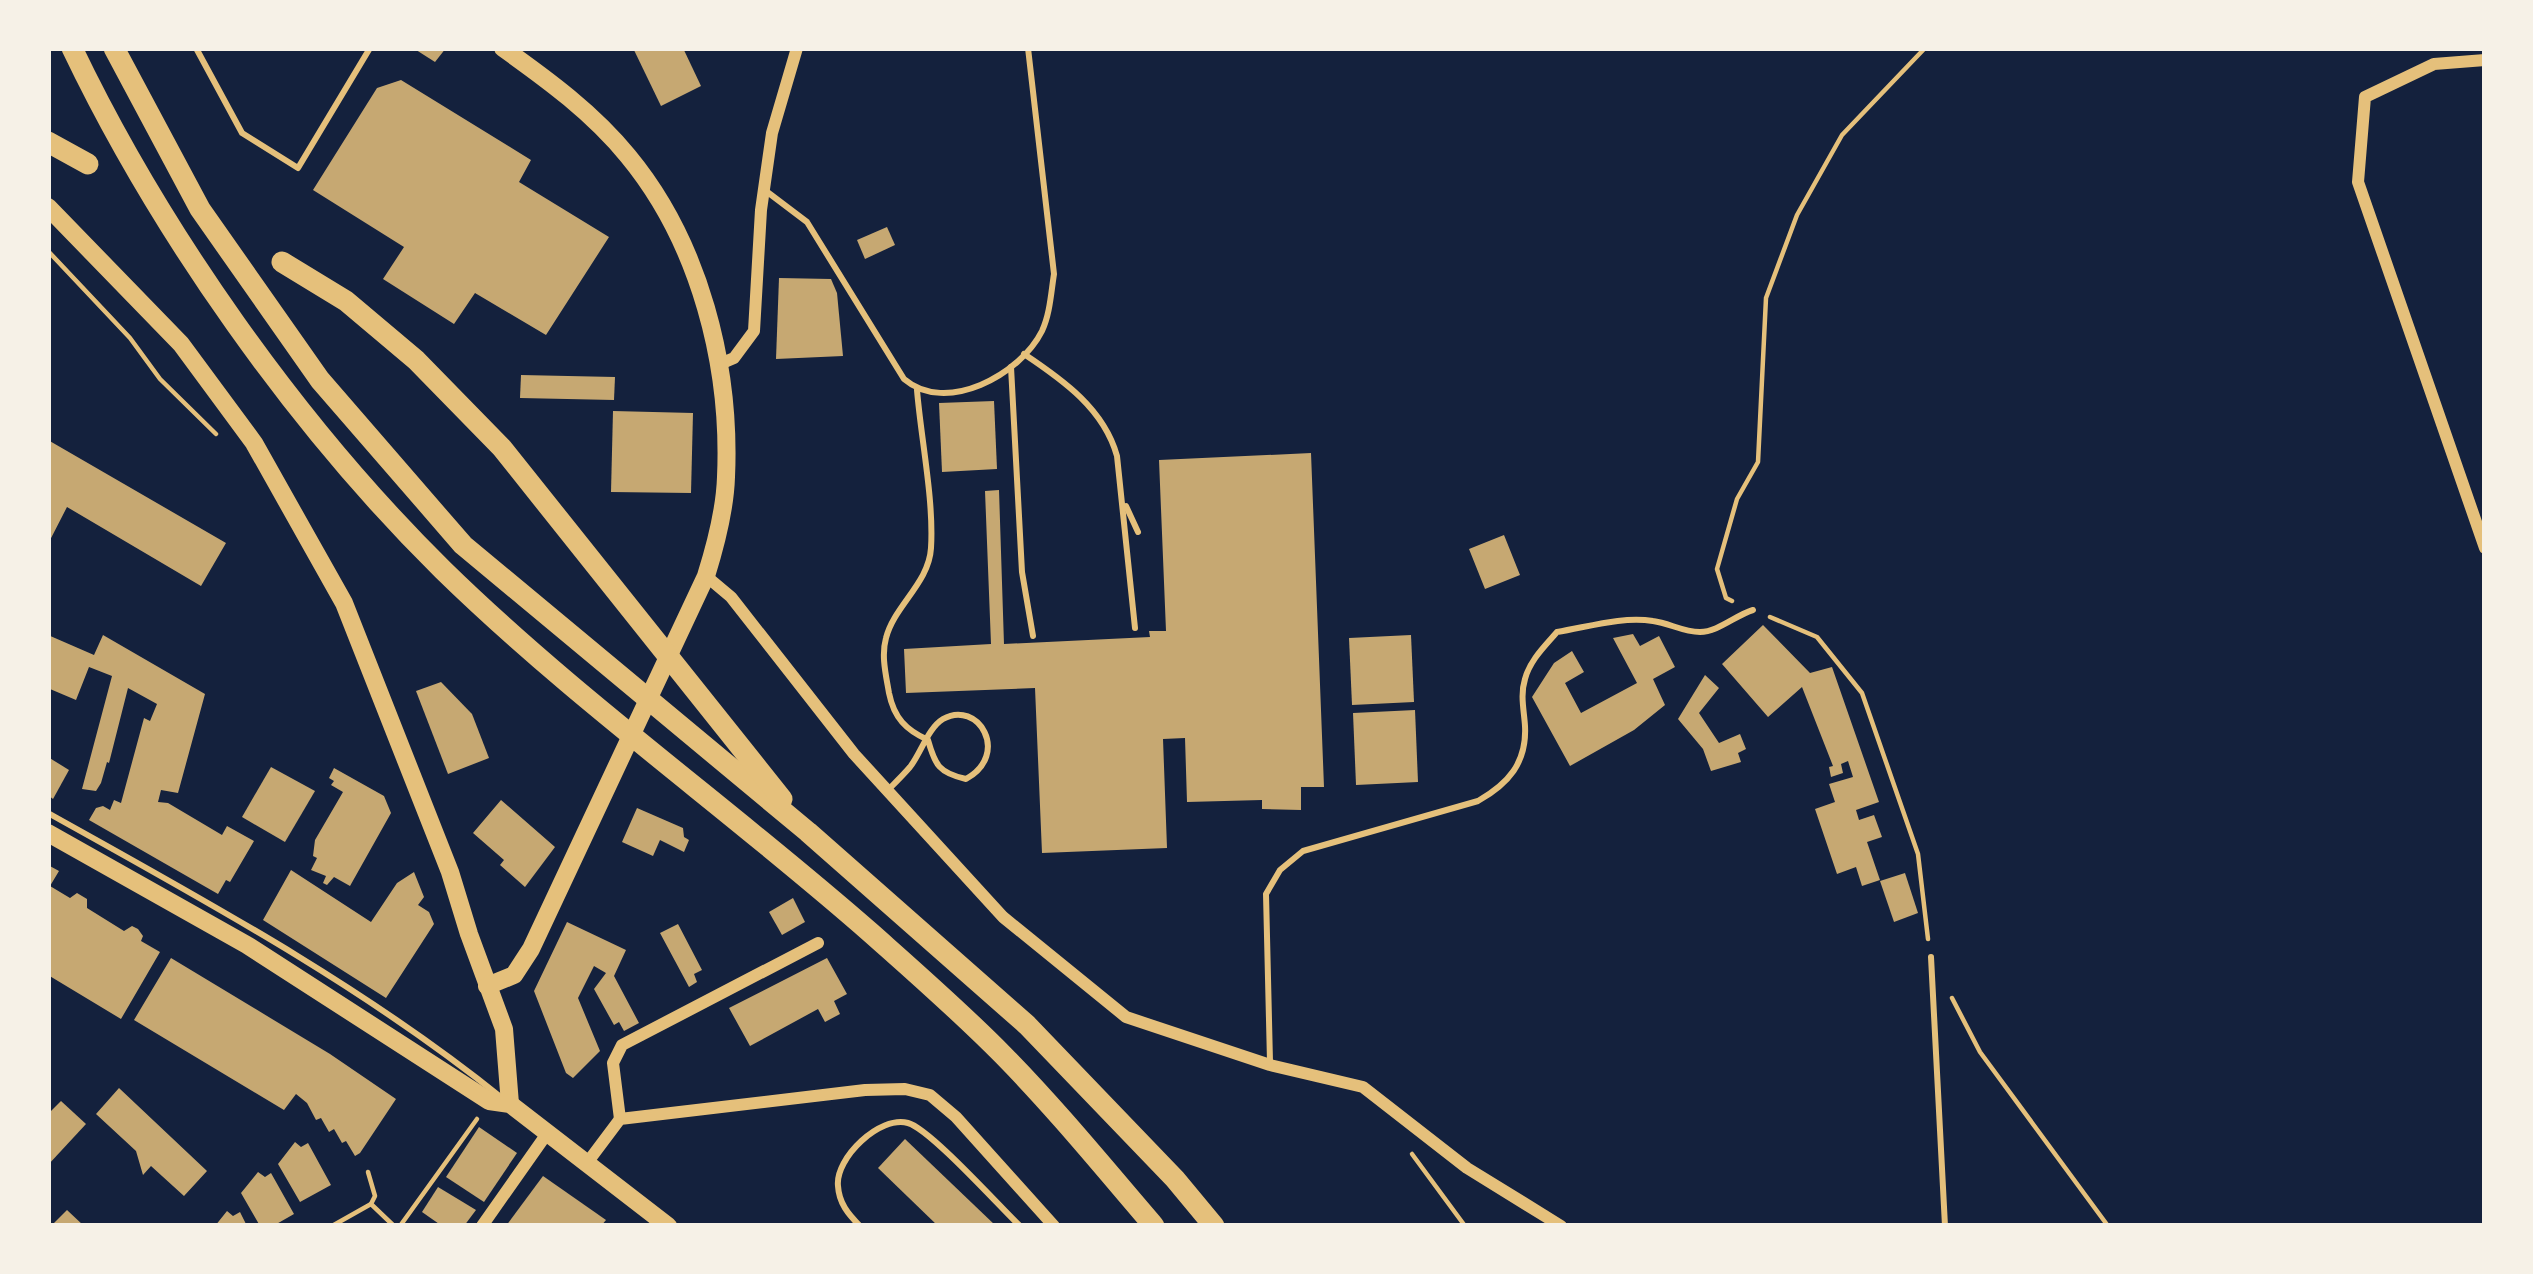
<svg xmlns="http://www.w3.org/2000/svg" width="2533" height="1274" font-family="'Work Sans',sans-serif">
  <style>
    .building { fill: #c6a872 }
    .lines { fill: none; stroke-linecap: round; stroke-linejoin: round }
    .path { stroke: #e5c07b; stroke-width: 4.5 }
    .service { stroke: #e5c07b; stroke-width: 6 }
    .minor { stroke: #e5c07b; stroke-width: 12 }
    .secondary { stroke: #e5c07b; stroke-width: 18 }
    .trunk { stroke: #e5c07b; stroke-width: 21 }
  </style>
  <rect width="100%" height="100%" fill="#14213d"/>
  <g class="building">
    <path d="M413 48H446L435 62Z"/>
    <path d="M633 48H683L701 86 661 106Z"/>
    <path d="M401 80 531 160 519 182 609 237 546 335 475 293 454 324 383 279 404 247 313 190 377 88Z"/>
    <path d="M887 227 895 245 865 259 857 240Z"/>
    <path d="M779 278 831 279 837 293 843 356 776 359Z"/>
    <path d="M521 375 615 377 614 400 520 398Z"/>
    <path d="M994 401 997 469 942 472 939 403Z"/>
    <path d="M613 411 693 413 691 493 611 492Z"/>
    <path d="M48 440 226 543 201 586 67 507 48 544Z"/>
    <path d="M1311 453 1324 787H1301V810L1262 809V800L1187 802 1185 738 1163 739 1167 848 1042 853 1035 688 906 693 904 649 991 644 985 491 999 490 1004 644 1150 637 1149 631H1166L1159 460Z"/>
    <path d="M1504 535 1520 575 1485 589 1469 549Z"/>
    <path d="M1763 625 1810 673 1832 667 1879 802 1856 810 1859 820 1874 815 1882 837 1867 842 1880 880 1862 886 1856 867 1837 874 1815 809 1835 802 1829 784 1853 777 1848 761 1841 764 1843 773 1831 777 1829 767 1833 766 1802 687 1768 717 1722 664Z"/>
    <path d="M1633 634 1640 646 1659 636 1675 667 1653 679 1665 705 1634 730 1570 766 1532 697 1554 663 1572 651 1584 672 1565 683 1581 713 1637 683 1613 638Z"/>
    <path d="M48 635 94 655 103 635 205 694 178 793 161 790 158 802 168 803 222 835 227 826 254 841 230 882 226 880 218 894 89 820 96 808 103 806 110 810 114 800 121 803 144 718 150 721 157 704 128 688 109 763 107 762 101 783 96 791 82 789 112 676 89 667 76 700 50 689Z"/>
    <path d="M1411 635 1414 702 1352 705 1349 638Z"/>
    <path d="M1705 675 1719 688 1699 713 1719 743 1740 734 1746 749 1738 753 1741 762 1711 771 1703 749 1678 719Z"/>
    <path d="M441 682 472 714 489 758 448 774 416 691Z"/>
    <path d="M1415 710 1418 782 1356 785 1353 713Z"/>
    <path d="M48 757 69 770 53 799 48 795Z"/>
    <path d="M271 767 315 791 285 842 242 817Z"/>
    <path d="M334 768 384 796 391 813 350 886 334 877 327 885 323 883 326 876 311 870 317 858 313 856 315 840 343 792 331 785 334 781 329 778Z"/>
    <path d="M501 800 555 847 525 887 500 865 504 860 473 833Z"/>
    <path d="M637 808 683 828 684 837 689 840 684 852 660 840 653 856 622 842Z"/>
    <path d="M48 865 59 871 50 886 70 898 77 893 87 899V908L124 931 132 926 138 929 143 936 141 941 160 952 121 1019 48 975Z"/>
    <path d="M291 870 371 922 397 883 414 872 424 897 418 905 429 912 434 924 386 998 263 920Z"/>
    <path d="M1905 873 1918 913 1894 922 1880 881Z"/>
    <path d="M793 898 805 922 782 935 769 912Z"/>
    <path d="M567 922 626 950 614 976 639 1023 624 1031 619 1022 614 1025 594 989 606 973 594 966 578 998 600 1051 573 1078 566 1073 534 991Z"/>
    <path d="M678 924 702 970 694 974 697 982 689 987 660 933Z"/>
    <path d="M171 958 330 1054 396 1099 360 1153 355 1156 346 1141 342 1143 334 1129 329 1132 321 1118 316 1120 307 1103 296 1094 284 1110 134 1020Z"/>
    <path d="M827 958 847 994 834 1001 840 1014 825 1022 818 1009 750 1046 729 1008Z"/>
    <path d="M119 1088 207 1171 184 1196 151 1166 143 1175 136 1151 96 1114Z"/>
    <path d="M61 1101 86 1124 48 1165V1114Z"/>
    <path d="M479 1127 517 1153 484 1202 446 1177Z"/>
    <path d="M905 1139 996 1226H938L878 1168Z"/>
    <path d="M295 1142 301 1147 308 1143 331 1185 300 1202 278 1164Z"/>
    <path d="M258 1172 265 1177 271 1173 294 1214 273 1226H260L241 1193Z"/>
    <path d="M543 1176 606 1220 601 1226H506Z"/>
    <path d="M438 1187 476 1210 464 1226H442L422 1212Z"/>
    <path d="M67 1210 84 1226H51Z"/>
    <path d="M227 1211 233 1216 240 1212 247 1226H215Z"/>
  </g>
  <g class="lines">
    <g class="path">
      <path d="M48 251 130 338 160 379 216 434"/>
      <path d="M1732 601 1726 598 1717 569 1737 499 1758 462 1766 298 1797 215 1842 135 1925 48"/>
      <path d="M1770 617 1817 637 1862 693 1918 854 1928 939"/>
      <path d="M1952 998 1980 1052 2108 1226"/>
      <path d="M1412 1154 1465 1226"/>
      <path d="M368 1172 375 1196 371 1204 394 1226"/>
      <path d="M332 1226 371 1204"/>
      <path d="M400 1226 477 1119"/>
    </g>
    <g class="service">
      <path d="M196 48 242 133 298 168 370 48"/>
      <path d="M766 191 807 222 904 379C946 415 1020 375 1042 331 1050 314 1051 293 1054 274L1028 48"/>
      <path d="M1024 354C1063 380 1104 409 1117 456L1135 628"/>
      <path d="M1011 367 1022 572 1033 636"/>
      <path d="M1126 506 1138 532"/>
      <path d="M890 788C897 781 904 774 910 767 921 753 928 728 943 719 978 699 1011 754 966 779 939 773 935 765 928 740 906 730 894 718 889 693 886 675 881 656 886 638 894 606 929 583 931 548 934 500 921 439 917 390"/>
      <path d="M48 813C204 900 363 986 502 1098"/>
      <path d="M1931 957 1945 1226"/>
      <path d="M1270 1062 1266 894 1280 870 1303 851 1478 801C1508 784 1527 763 1525 726 1524 710 1520 695 1525 679 1530 660 1545 646 1557 632 1588 627 1622 616 1653 621 1669 623 1683 632 1700 632 1718 632 1736 615 1753 610"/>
      <path d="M860 1226C848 1214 839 1203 838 1186 835 1158 880 1115 908 1123 930 1129 999 1206 1020 1226"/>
    </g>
    <g class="minor">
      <path d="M2485 60 2434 64 2365 97 2358 182 2485 548"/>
      <path d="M720 364 734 358 754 331 761 210 772 133 797 48"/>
      <path d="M706 576 731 597 854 754 1003 917 1126 1017 1270 1065 1363 1087 1467 1168 1561 1226"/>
      <path d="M620 1119 613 1063 622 1045 818 943"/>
      <path d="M587 1163 620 1119 865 1090 905 1089 930 1095 956 1117 1054 1226"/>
      <path d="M482 1226 546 1135"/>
    </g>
    <g class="secondary">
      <path d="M48 207 181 344 254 443 344 603 450 872 469 934 504 1029 510 1104"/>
      <path d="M48 833 247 945 489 1101 510 1104 668 1226"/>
      <path d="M487 986 514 975 531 949 706 576C716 544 725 510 726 477 731 366 700 243 628 156 593 113 548 80 503 48"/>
    </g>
    <g class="trunk">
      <path d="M72 48C160 232 297 426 443 570 577 701 730 809 871 933 916 973 962 1013 1004 1056 1057 1110 1105 1169 1154 1226"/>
      <path d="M114 48 200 209 320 380 463 545 808 832 1027 1025 1175 1179 1214 1226"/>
      <path d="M48 142 88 164"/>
      <path d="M282 262 346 301 416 360 502 448 782 799"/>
    </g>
  </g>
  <rect width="2533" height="1274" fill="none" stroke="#f6f1e7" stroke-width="102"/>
</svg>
